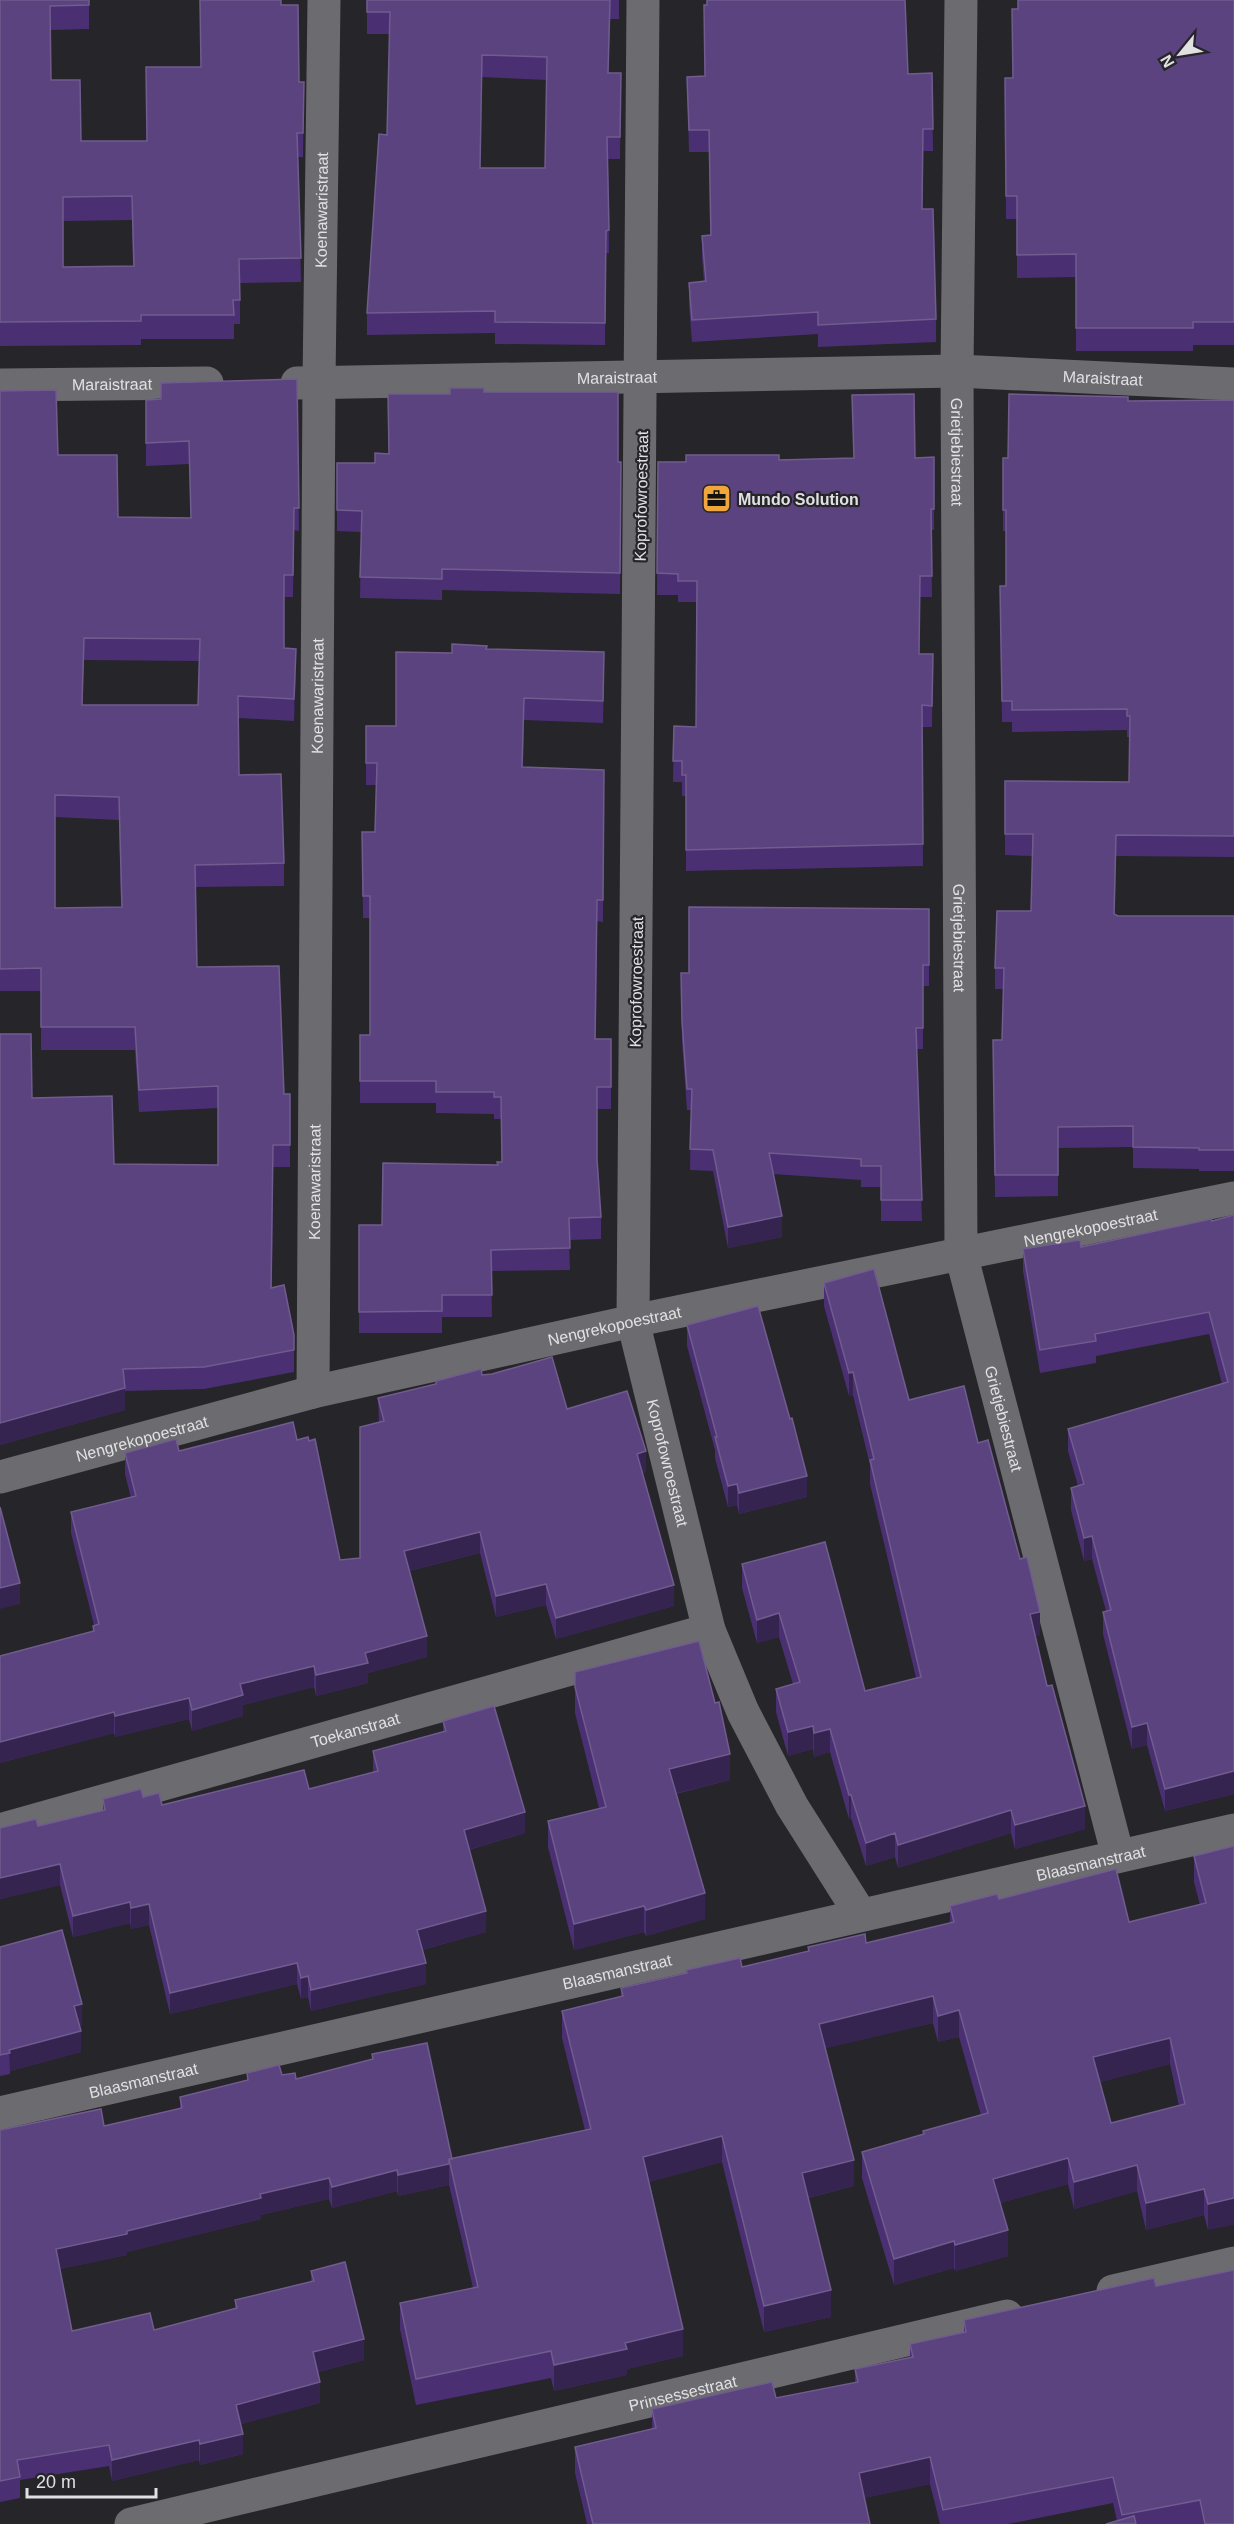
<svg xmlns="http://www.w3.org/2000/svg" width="1234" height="2524" font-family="Arial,sans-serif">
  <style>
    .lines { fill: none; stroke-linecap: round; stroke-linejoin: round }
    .minor { stroke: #6c6b6f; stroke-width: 33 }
    .wall { fill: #4a3072; fill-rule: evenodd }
    .shaded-wall { fill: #352450 }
    .building { fill: #5b437f; stroke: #705c8e; stroke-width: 1.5; fill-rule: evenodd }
    .labels { text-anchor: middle; stroke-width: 4.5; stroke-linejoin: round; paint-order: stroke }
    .street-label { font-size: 16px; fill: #e1e0e3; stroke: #262529 }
    .poi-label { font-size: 16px; font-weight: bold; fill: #e1e0e3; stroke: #262529; text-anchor: start }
  </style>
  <rect width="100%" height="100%" fill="#262529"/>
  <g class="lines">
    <g class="minor">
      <path id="s1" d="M643 0 633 1321 709 1630 743 1712 792 1806 861 1915"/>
      <path id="s2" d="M961 0 957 371 961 1254 1118 1856"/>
      <path id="s3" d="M297 383 957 371 1234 384"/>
      <path id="s4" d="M0 385 207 383"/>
      <path id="s5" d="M313 1392 319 382 324 0"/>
      <path id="s6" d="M0 1477 313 1392 633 1321 1234 1198"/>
      <path id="s7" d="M0 1830 709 1630"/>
      <path id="s8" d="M0 2113 1234 1830"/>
      <path d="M1113 2291 1234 2263"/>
      <path id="s9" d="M131 2524 1007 2316"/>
    </g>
  </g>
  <g class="wall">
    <path d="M0 0H89V29L50 30 51 80 81 141H146L200 67 281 5 299 82H304L303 157H298L301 282 240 283V324H234V339H141V345L0 346ZM132 220 133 266 63 267V221Z"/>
    <path d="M367 0H619V19H610L608 73H621L620 159H608L609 253H606L605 345 495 344V333L367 335V313L387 135 390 34H367ZM482 77 547 80 545 168H480Z"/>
    <path d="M707 0H905L908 74 932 73 933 151H923L922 209 936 319V342L818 347V334L692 342 689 305V283L704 282 702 258V236L710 235 709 152H689L687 77 705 76Z"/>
    <path d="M1234 0V345H1193V351H1076V277L1017 278V219H1006L1005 78H1013L1018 9Z"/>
    <path d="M297 379 299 531 294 530 293 597H284V648L296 671 294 721 238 718 239 775 284 863V886L195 887 197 967 284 1094H290V1167H273L272 1288 294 1335V1372L204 1389 125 1391V1410L0 1445V1034L32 1098 114 1164 218 1165V1108L139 1112 135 1050H41V991H0V391L58 455 118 517 191 518 189 464 146 466V400ZM84 660 199 661 198 705H82ZM55 817 119 820 121 907 55 908Z"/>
    <path d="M484 392 618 462H621L620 594 442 590V600L360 598 361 532 337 531V463H375L389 454 450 394Z"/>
    <path d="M1234 400V857L1116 856 1115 914 1118 916H1234V1171H1199V1169L1133 1168V1147L1058 1148V1196L995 1197 993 1040H1002L1003 989H995V968L1031 911 1032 856 1005 855V781L1129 782 1130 737H1127V730L1012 732V722H1002L1000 607 1006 586V531H1003V458H1008L1128 401Z"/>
    <path d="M934 457V530H931L932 597H920L919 654H933L932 727H922L923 866 686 871V796H682V782H673L674 726 696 727 697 602H678V595H657L658 462Z"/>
    <path d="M487 649 604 674 603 723 524 720 523 767 604 770 603 922 597 921 596 1039H611V1109H597V1159L601 1217V1239L569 1240 570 1270 491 1271 492 1317H442V1333H359V1225H382L502 1162 501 1119H494V1114L436 1113V1103H360V1035H370V918H363L362 832H375L376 785H366V726H396L452 653Z"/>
    <path d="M929 909V986H923V1049H916L922 1221H881V1187H861V1180L773 1174 782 1237 728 1248 713 1171 690 1170 691 1110H687L682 1042 681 994 689 973Z"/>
    <path d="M1234 1215V1794L1165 1811 1147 1745 1132 1749 1103 1634V1612L1106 1611 1092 1559 1084 1561 1071 1510V1488L1078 1486 1068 1451V1429L1222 1384 1209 1334 1096 1356V1363L1040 1373 1023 1271V1249L1081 1247 1212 1221Z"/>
    <path d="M824 1283 909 1400 978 1443 1040 1635 1035 1636 1085 1829 1015 1849 1011 1833 898 1868 895 1857 866 1866 851 1818 849 1819 830 1752 814 1757 813 1749 788 1756 776 1712V1689L793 1684 779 1637 757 1643 742 1588V1564L865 1691 916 1678 870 1484V1465L853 1395 849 1396 824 1306Z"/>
    <path d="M687 1325 807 1497 739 1514 737 1505 728 1507 715 1458V1450L687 1346Z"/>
    <path d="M482 1375 567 1409 646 1472 642 1473 674 1606 556 1639 546 1605 496 1617 480 1553 409 1571 427 1657 368 1673V1683L316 1696 314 1687 243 1705V1716L192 1731 189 1719 115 1737 114 1733 0 1763V1656L93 1632V1626L94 1625 71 1533V1512L131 1498 125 1474V1453L179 1451 297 1440 340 1560 360 1558 379 1422 378 1398 436 1384V1381Z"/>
    <path d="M575 1672 730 1780 676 1794 705 1919 646 1936 644 1932 574 1950 548 1847V1821L599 1808 575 1713Z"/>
    <path d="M443 1721 525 1833 469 1850 486 1932 422 1950 426 1984 311 2011 308 1997 301 1999 297 1984 170 2014 149 1925 131 1929 130 1923 73 1937 60 1885 0 1899V1828L38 1826 103 1811V1799L143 1797 162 1805 309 1789 373 1772V1751L443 1732Z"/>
    <path d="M1234 1846 1208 2230 1204 2215 1146 2230 1137 2191 1074 2209 1068 2184 1000 2203 1008 2256 955 2271 954 2268 894 2285 862 2178V2152L923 2134V2131L981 2115 959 2037 938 2042 933 2023 825 2048 854 2186 808 2198 831 2317 764 2332 722 2162 649 2182 683 2356 627 2369V2375L554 2391 551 2378 416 2405 400 2329V2303L473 2288 449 2185 398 2196 397 2191 332 2208 329 2199 261 2215V2219L127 2252V2255L60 2269 72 2331 154 2330 235 2309V2300L311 2281V2271L364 2360 318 2372 320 2403 241 2424 243 2454 200 2465 199 2460 112 2481 109 2466 20 2480V2498L0 2502V2130L104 2126 180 2109V2097L247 2080V2073L282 2075 296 2079 372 2059V2054L452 2159 585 2130 562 2038V2011L621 1996V1988L686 1974V1970L742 1967 808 1951V1947L866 1943 950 1923V1906L999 1899 1129 1922 1200 1905 1194 1882V1856ZM1170 2064 1179 2106 1111 2123 1100 2082Z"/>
    <path d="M0 1947 82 2025 79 2026 81 2052 10 2071V2074L0 2076Z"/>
    <path d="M964 2320 1234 2524H1106L1117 2521 1113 2503 1008 2524H940L930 2484 864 2498 870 2524H587L575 2473V2447L652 2429V2409L776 2398 855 2383V2369L910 2357V2344L964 2332Z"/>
  </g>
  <g class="shaded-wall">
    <path d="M610 0V19L608 95V73Z"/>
    <path d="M296 649V671L294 721V699Z"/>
    <path d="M604 652V674L603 723V701Z"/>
    <path d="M524 698V720L522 789V767Z"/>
    <path d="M782 1216V1237L728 1248V1227Z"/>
    <path d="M853 1372V1395L849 1396V1373Z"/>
    <path d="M125 1388V1410L0 1445V1423Z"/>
    <path d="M646 1451V1472L637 1475V1454Z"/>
    <path d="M807 1476V1497L739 1514V1493Z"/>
    <path d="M737 1484V1505L728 1507V1486Z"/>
    <path d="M480 1532V1553L404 1572V1551Z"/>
    <path d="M1092 1536V1559L1084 1561V1538Z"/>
    <path d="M20 1583V1604L0 1609V1588Z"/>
    <path d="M546 1584V1605L496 1617V1596Z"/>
    <path d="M674 1585V1606L556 1639V1618Z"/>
    <path d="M1040 1612V1635L1030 1638V1614Z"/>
    <path d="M779 1613V1637L757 1643V1620Z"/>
    <path d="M427 1636V1657L368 1673V1683L316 1696V1675L365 1653Z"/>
    <path d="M314 1666V1687L243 1705V1716L192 1731V1710L240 1684Z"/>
    <path d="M189 1698V1719L115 1737V1716Z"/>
    <path d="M114 1712V1733L0 1763V1742Z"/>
    <path d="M1147 1723V1745L1132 1749V1727Z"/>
    <path d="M813 1726V1749L788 1756V1732Z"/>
    <path d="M830 1729V1752L814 1757V1733Z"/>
    <path d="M730 1754V1780L669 1795V1769Z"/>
    <path d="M1234 1771V1794L1165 1811V1789Z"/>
    <path d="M849 1795H851V1818L849 1819Z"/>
    <path d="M1085 1806V1829L1015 1849V1825Z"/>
    <path d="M1011 1810V1833L898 1868V1845Z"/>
    <path d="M525 1812V1833L464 1851V1830Z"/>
    <path d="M895 1833V1857L866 1866V1843Z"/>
    <path d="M60 1864V1885L0 1899V1878Z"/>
    <path d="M705 1893V1919L646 1936V1910Z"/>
    <path d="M130 1902V1923L73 1937V1916Z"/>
    <path d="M149 1904V1925L131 1929V1908Z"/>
    <path d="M644 1906V1932L574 1950V1924Z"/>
    <path d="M486 1911V1932L417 1951V1930Z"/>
    <path d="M297 1963V1984L170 2014V1993Z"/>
    <path d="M426 1963V1984L311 2011V1990Z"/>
    <path d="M308 1976V1997L301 1999V1978Z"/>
    <path d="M933 1996V2023L819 2050V2024Z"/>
    <path d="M82 2004V2025L74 2027V2006Z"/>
    <path d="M959 2010V2037L938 2042V2016Z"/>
    <path d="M81 2031V2052L10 2071 9 2050Z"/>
    <path d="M1170 2038V2064L1093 2084V2057Z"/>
    <path d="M722 2136V2162L643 2184V2157Z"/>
    <path d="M1068 2158V2184L993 2205V2179Z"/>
    <path d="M854 2160V2186L802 2199V2173Z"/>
    <path d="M449 2164V2185L398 2196V2175Z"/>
    <path d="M1137 2165V2191L1074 2209V2182Z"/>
    <path d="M397 2170V2191L332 2208V2187Z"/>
    <path d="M329 2178V2199L261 2215V2219L127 2252V2255L56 2270V2249L127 2231 260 2194Z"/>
    <path d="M1204 2189V2215L1146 2230V2203Z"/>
    <path d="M1234 2198V2225L1208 2230V2204Z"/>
    <path d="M1008 2230V2256L955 2271V2245Z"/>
    <path d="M954 2241V2268L894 2285V2259Z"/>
    <path d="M831 2290V2317L764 2332V2306Z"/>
    <path d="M683 2329V2356L627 2369V2375L554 2391V2365L625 2343Z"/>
    <path d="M364 2339V2360L313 2373V2352Z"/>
    <path d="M320 2382V2403L236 2426V2405Z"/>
    <path d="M243 2434V2454L200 2465V2444Z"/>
    <path d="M199 2440V2460L112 2481V2460Z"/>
    <path d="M930 2457V2484L859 2499V2473Z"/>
  </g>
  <g class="building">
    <path d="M0 0H89V5L50 6 51 80H80L81 141H147L146 67H201L200 0H281V5H298L299 82H304L303 133H297L301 258 239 259 240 300H233L234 315H141V321L0 322ZM132 196 134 266 63 267V197Z"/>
    <path d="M367 0H610L608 73H621L620 137H607L609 230 606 231 605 323 495 322V311L367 313 379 134 387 135 390 12H367ZM482 55 547 57 545 168H480Z"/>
    <path d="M707 0H905L908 74 932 73 933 129H923L922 209H933L936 319 818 325V312L692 320 689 283 706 281 702 236 711 235 709 130H689L687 77 705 76 704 5H707Z"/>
    <path d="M1018 0H1234V322H1193V328H1076V254L1017 255V196H1006L1005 78H1013L1012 9H1018Z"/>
    <path d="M297 379 299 508H294L293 575H284V648L296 649 294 699 238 696 239 775 281 774 284 863 195 865 197 967 279 966 284 1094H290V1145H273L271 1288 284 1285 294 1335V1350L204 1367 123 1369 125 1388 0 1423V1034H31L32 1098 112 1096 114 1164 218 1165V1086L139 1090 135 1027H41V968L0 969V391L56 390 58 455H117L118 517 191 518 189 441 146 443V400L161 399V383ZM84 638 200 639 198 705H82ZM55 795 119 797 122 907 55 908Z"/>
    <path d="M450 388H484V392H618V462H621L620 573 442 569V579L360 577 362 511 337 510V463H375V453L389 454 388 394H450Z"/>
    <path d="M914 394 915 458 934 457V509H931L932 576H920L919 654H933L932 706 922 705 923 844 686 850V775H682V761H673L674 726 696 727 697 581H678V574L657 573 658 462H686V455H779V460L854 458 852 395Z"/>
    <path d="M1009 394 1128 397V401L1234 400V836L1116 835 1114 914 1118 916H1234V1150H1199V1148L1133 1147V1126L1058 1127V1175H995L993 1040H1002L1004 968H995L997 911H1031L1033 834H1005V781L1129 782 1130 716H1127V709L1012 710V701H1002L1000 586H1006V510H1003V458H1008Z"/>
    <path d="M452 644 487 646 486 649 604 652 603 701 524 698 522 767 604 770 603 900H597L595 1039H611V1087H597V1159L601 1217 569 1218 570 1248 491 1250 492 1295H442V1311L359 1312V1225H382L383 1163 498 1165 497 1162H502L501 1097H494V1092H436V1081H360V1035H370V896H363L362 832H375L377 763H366V726H396V652L452 653Z"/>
    <path d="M689 907 929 909V965H923V1028H916L922 1200H881V1166H861V1159L769 1153 782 1216 728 1227 713 1150 690 1149 692 1089H687L682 1021 681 973H689Z"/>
    <path d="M1234 1215V1771L1165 1789 1147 1723 1132 1727 1103 1612 1111 1610 1092 1536 1084 1538 1071 1488 1084 1484 1068 1429 1228 1382 1209 1312 1095 1334 1096 1341 1040 1350 1023 1249 1080 1240 1081 1247 1211 1219 1212 1221Z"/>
    <path d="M874 1269 909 1400 964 1386 978 1443 988 1440 1020 1559 1027 1557 1040 1612 1030 1614 1047 1686 1052 1685 1085 1806 1015 1825 1011 1810 898 1845 895 1833 866 1843 851 1795H849L830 1729 814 1733 813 1726 788 1732 776 1689 800 1682 779 1613 757 1620 742 1564 825 1542 865 1691 921 1677 870 1460 874 1459 853 1372 849 1373 824 1283Z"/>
    <path d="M758 1306 790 1419 792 1418 807 1476 739 1493 737 1484 728 1486 715 1437H717L687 1325Z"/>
    <path d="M552 1357 567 1409 627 1391 646 1451 637 1454 674 1585 556 1618 546 1584 496 1596 480 1532 404 1551 427 1636 365 1653 368 1663 316 1675 314 1666 240 1684 243 1695 192 1710 189 1698 115 1716 114 1712 0 1742V1656L94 1631 93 1626 99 1624 71 1512 136 1496 125 1453 176 1439 179 1451 293 1422 297 1440 308 1437 309 1441 315 1439 340 1560 360 1558V1427L384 1421 378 1398 436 1384V1381L481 1369 482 1375 492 1374Z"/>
    <path d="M0 1507 20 1583 0 1588Z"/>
    <path d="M699 1641 715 1703 719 1702 730 1754 669 1769 705 1893 646 1910 644 1906 574 1924 548 1821 606 1807 575 1687V1672Z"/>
    <path d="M494 1706 525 1812 464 1830 486 1911 417 1930 426 1963 311 1990 308 1976 301 1978 297 1963 170 1993 149 1904 131 1908 130 1902 73 1916 60 1864 0 1878V1828L36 1819 38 1826 105 1810 103 1799 141 1789 143 1797 159 1793 162 1805 304 1770 309 1789 378 1771 373 1751 446 1731 443 1721Z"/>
    <path d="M1234 1846V2198L1208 2204 1204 2189 1146 2203 1137 2165 1074 2182 1068 2158 993 2179 1008 2230 955 2245 954 2241 894 2259 862 2152 924 2134 923 2131 988 2113 959 2010 938 2016 933 1996 819 2024 854 2160 802 2173 831 2290 764 2306 722 2136 643 2157 683 2329 625 2343 627 2349 554 2365 551 2351 416 2379 400 2303 478 2287 449 2159 591 2129 562 2011 623 1996 621 1988 687 1973 686 1970 740 1958 742 1967 809 1951 808 1947 865 1934 866 1943 954 1922 950 1906 997 1894 999 1899 1116 1869 1129 1922 1206 1903 1194 1856ZM1170 2038 1185 2104 1111 2123 1093 2057Z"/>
    <path d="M62 1930 82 2004 74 2006 81 2031 9 2050 10 2053 0 2055V1947Z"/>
    <path d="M427 2043 452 2159H449V2164L398 2175 397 2170 332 2187 329 2178 260 2194 261 2198 127 2231V2234L56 2249 72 2331 150 2313 154 2330 237 2308 235 2300 314 2281 311 2271 345 2262 364 2339 313 2352 320 2382 236 2405 243 2434 200 2444 199 2440 112 2460 109 2445 17 2460 20 2477 0 2481V2130L101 2109 104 2126 182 2108 180 2097 248 2080 247 2073 279 2065 282 2075 295 2073 296 2079 373 2059 372 2054Z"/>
    <path d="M1234 2270V2524H1205L1200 2500 1122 2515 1113 2477 943 2510 930 2457 859 2473 870 2524H593L575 2447 656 2428 652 2409 772 2382 776 2398 858 2382 855 2369 913 2357 910 2344 966 2332 964 2320 1154 2278 1156 2286Z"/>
    <path d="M1134 2516 1136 2524H1106Z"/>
  </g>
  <defs>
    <symbol id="office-square" viewBox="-11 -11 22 22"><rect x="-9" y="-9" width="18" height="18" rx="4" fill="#efa73d" stroke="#262529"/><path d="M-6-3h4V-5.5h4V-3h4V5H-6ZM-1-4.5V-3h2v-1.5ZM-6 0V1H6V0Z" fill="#111"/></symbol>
  </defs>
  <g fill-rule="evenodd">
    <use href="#office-square" x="700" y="482" width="33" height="33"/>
  </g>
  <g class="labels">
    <g class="street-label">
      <text dy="6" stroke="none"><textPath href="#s5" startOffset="1182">Koenawaristraat</textPath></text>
      <text dy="6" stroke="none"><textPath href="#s3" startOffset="320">Maraistraat</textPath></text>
      <text dy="6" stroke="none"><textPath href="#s3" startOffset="806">Maraistraat</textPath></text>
      <text dy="6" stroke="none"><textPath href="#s4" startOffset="112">Maraistraat</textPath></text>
      <text dy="6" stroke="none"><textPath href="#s2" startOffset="452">Grietjebiestraat</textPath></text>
      <text transform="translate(641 496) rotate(-89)" y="6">Koprofowroestraat</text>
      <text dy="6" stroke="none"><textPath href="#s5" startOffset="696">Koenawaristraat</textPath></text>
      <text dy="6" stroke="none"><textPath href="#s2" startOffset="938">Grietjebiestraat</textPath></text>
      <text transform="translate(636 982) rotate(-89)" y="6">Koprofowroestraat</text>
      <text dy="6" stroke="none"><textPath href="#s5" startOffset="210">Koenawaristraat</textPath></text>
      <text dy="6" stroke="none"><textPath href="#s6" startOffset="1119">Nengrekopoestraat</textPath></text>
      <text dy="6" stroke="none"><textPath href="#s6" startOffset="633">Nengrekopoestraat</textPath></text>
      <text dy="6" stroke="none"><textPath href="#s2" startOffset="1424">Grietjebiestraat</textPath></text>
      <text dy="6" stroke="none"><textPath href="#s6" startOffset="147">Nengrekopoestraat</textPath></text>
      <text dy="6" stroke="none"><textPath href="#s1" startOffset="1467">Koprofowroestraat</textPath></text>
      <text dy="6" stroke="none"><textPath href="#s7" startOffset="369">Toekanstraat</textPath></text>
      <text dy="6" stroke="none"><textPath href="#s8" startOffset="1119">Blaasmanstraat</textPath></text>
      <text dy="6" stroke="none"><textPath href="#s8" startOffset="633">Blaasmanstraat</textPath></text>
      <text dy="6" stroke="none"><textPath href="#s8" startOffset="147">Blaasmanstraat</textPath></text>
      <text dy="6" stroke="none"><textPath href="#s9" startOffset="567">Prinsessestraat</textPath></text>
    </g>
    <g class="poi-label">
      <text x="738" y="505">Mundo Solution</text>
    </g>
  </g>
  <g transform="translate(1180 54) rotate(240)" stroke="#262529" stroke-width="4.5" paint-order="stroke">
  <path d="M0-4.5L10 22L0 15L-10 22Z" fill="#e1e0e3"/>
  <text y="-9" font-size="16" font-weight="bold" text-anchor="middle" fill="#e1e0e3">N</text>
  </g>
  <path d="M27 2488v9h129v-9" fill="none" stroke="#e1e0e3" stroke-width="3"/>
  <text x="36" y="2488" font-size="18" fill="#e1e0e3" stroke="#262529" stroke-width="4.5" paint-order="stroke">20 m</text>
</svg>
